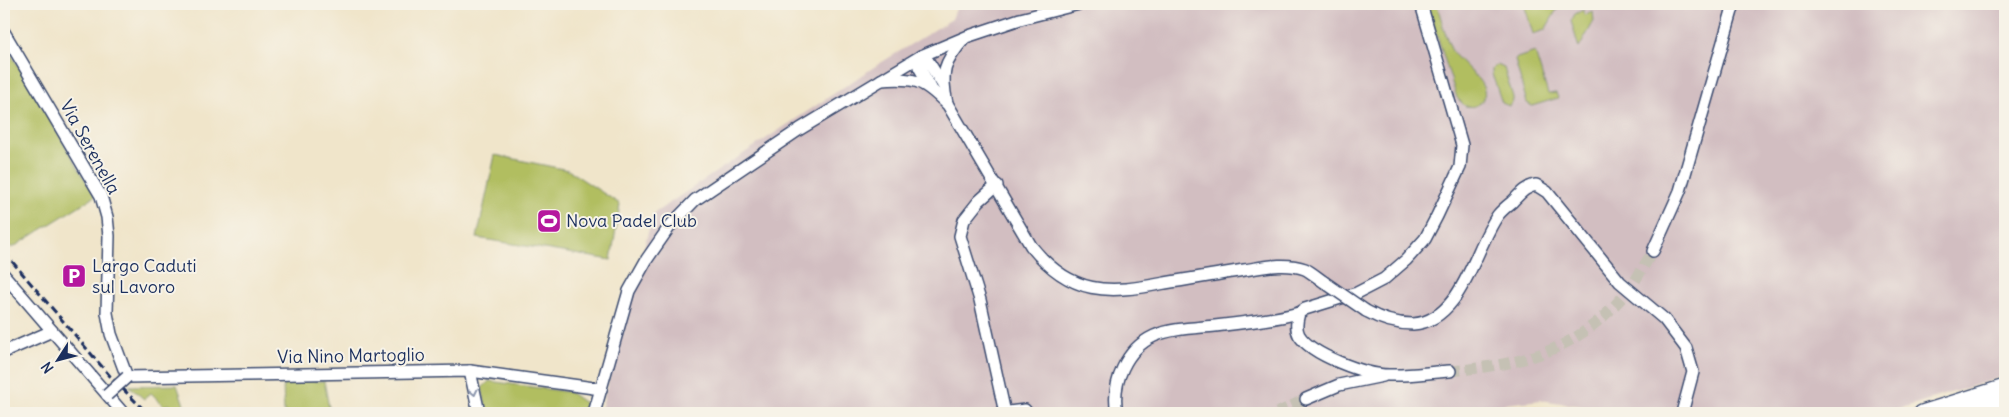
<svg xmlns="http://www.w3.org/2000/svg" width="2009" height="417" font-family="Delius,sans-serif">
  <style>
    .industrial { fill: #d2bec1 }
    .green { fill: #b1be61; stroke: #667660 }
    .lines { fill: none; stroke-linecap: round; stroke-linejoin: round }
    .minor-tunnel { stroke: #c5c1b4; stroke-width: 11; stroke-dasharray: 11 5.5; stroke-linecap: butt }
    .minor-casing { stroke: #3b4a6e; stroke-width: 14 }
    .major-casing { stroke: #3b4a6e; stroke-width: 18 }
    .minor { stroke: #fff; stroke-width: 11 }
    .major { stroke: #fff; stroke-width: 15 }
    .rail { stroke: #1b2f5e; stroke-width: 3; stroke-dasharray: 8 4; stroke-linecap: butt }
    .minor-bridge-casing { stroke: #3b4a6e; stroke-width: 14; stroke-linecap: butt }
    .minor-bridge { stroke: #fff; stroke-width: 11 }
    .oneway { stroke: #8d97ae }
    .labels { text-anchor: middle; stroke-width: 4; stroke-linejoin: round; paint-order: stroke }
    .street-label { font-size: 18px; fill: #1b2f5e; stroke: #f7f3e8 }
    .poi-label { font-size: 18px; fill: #1b2f5e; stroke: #f7f3e8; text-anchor: start }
  </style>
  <rect width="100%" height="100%" fill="#f7f3e8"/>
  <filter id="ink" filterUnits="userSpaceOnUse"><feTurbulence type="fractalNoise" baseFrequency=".02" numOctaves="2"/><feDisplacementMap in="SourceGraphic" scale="10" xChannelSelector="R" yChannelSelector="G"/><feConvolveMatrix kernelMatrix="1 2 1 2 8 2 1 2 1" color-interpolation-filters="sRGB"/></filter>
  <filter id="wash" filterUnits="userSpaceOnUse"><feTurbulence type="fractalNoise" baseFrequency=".0096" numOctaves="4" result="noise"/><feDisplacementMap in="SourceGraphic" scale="20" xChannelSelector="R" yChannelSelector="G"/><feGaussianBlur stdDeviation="1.12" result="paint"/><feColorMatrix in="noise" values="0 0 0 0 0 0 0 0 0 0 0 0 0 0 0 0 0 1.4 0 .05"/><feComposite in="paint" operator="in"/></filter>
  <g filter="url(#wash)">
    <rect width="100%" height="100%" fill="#f0e5ca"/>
    <path class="industrial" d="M958 4H2005V376L1886 413H1627L1541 400 1428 413H600L653 214 874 67 952 19Z"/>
    <g class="green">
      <path d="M1427 4H1437C1441 19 1445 35 1451 49 1457 63 1498 86 1480 103 1475 107 1471 107 1465 106L1457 98Z"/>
      <path d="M1524 4H1560L1545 30 1533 34Z"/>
      <path d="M1583 10 1585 15 1593 12 1594 21 1579 48 1571 21 1575 14Z"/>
      <path d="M4 42 95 196 12 248 4 241Z"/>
      <path d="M1535 52 1548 94 1556 93 1558 98 1532 106 1527 103 1515 60 1517 58Z"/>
      <path d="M1497 65 1504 68 1513 97V101L1509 106 1502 103 1492 74V69Z"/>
      <path d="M495 155 568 170 620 204 611 260 477 238Z"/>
      <path d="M324 381 330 413H284L283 382Z"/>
      <path d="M489 381 569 392 585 403 582 413H487L482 388Z"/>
      <path d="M177 385 187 413H174L169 404 164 406 151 393 144 399 129 386Z"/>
    </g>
  </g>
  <g filter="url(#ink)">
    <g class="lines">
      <g class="minor-tunnel">
        <path d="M1450 371C1516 365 1569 354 1616 304 1622 297 1629 291 1633 284 1640 273 1646 262 1653 251"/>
        <path d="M1277 413 1306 399"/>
      </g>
      <defs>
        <g id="minor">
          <path d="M1421 4 1462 145 1460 167 1437 216 1425 239 1406 260 1384 279 1357 293 1305 309 1299 313C1297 320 1295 328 1299 335 1311 355 1366 375 1389 375 1409 376 1430 372 1450 371"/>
          <path d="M4 32 101 196 107 217 109 236 107 313 111 334 127 377 470 371 601 389"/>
          <path d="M881 80C916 77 923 80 948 105L1031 246C1071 296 1108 294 1165 283 1191 279 1218 274 1244 270 1264 267 1286 262 1305 269 1311 272 1318 278 1324 282"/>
          <path d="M931 88 919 67 921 56 928 61 943 85"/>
          <path d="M947 103C940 73 944 62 964 39"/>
          <path d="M997 185 979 201 964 220 960 236 980 300 1005 413"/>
          <path d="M1653 251 1680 191 1734 4"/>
          <path d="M4 275 123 413"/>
          <path d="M1366 311C1380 319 1396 324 1413 324 1462 321 1474 249 1498 215 1502 210 1507 206 1512 202 1520 194 1525 187 1536 185L1547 192 1620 282 1664 319 1686 348 1693 372 1682 413"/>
          <path d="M4 352 52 331"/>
          <path d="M470 371 479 413"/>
          <path d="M1306 399 1339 385 1383 376"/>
          <path d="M594 413 629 291 647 259 670 226 695 200 800 129 921 56 966 37 1020 19 1079 4"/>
          <path d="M1001 413 1025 410"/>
          <path d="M1117 413C1111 383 1126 349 1154 336 1172 328 1196 328 1215 326 1244 323 1271 320 1299 313"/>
        </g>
        <g id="major">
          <path d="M1922 413 2005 387"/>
          <path d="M1960 413 2005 399"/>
        </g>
      </defs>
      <use href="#minor" class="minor-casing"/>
      <use href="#major" class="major-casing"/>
      <use href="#minor" class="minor"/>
      <use href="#major" class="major"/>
      <path class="rail" d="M4 252 110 376 147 413"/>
      <defs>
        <g id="minor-bridge">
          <path d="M1324 282 1366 311"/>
          <path d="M107 395 127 377"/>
        </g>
      </defs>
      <use href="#minor-bridge" class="minor-bridge-casing"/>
      <use href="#minor-bridge" class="minor-bridge"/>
    </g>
    <defs><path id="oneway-chevron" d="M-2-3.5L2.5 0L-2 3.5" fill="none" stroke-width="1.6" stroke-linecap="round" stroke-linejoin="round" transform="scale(1.25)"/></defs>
    <use class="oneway" href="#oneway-chevron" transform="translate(474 392) rotate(78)"/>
  </g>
  <defs>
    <symbol id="stadium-square" viewBox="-11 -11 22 22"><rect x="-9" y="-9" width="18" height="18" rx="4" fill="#b5179e" stroke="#f7f3e8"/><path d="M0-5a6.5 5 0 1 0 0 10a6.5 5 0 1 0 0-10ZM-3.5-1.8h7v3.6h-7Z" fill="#fff"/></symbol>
    <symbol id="parking-square" viewBox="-11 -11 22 22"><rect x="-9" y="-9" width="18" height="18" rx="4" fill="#b5179e" stroke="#f7f3e8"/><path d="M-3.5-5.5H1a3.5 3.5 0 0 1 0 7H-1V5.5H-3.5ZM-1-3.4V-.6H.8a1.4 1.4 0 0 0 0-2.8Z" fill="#fff"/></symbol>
  </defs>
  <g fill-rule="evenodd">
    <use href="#stadium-square" x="535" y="207" width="28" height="28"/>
    <use href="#parking-square" x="60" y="262" width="28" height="28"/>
  </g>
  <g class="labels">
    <g class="street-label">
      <text transform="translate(90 147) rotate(61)" y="6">Via Serenella</text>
      <text transform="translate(351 356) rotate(-1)" y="6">Via Nino Martoglio</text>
    </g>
    <g class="poi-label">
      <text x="566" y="227">Nova Padel Club</text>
      <text x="92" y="272">Largo Caduti<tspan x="92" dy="21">sul Lavoro</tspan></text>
    </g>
  </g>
  <rect width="2009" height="417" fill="none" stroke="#f7f3e8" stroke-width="20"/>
  <g transform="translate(58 360) rotate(234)" stroke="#f7f3e8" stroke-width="4" paint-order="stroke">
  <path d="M0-4L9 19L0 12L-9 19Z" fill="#1b2f5e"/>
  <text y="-8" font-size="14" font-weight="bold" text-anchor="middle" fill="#1b2f5e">N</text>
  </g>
</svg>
